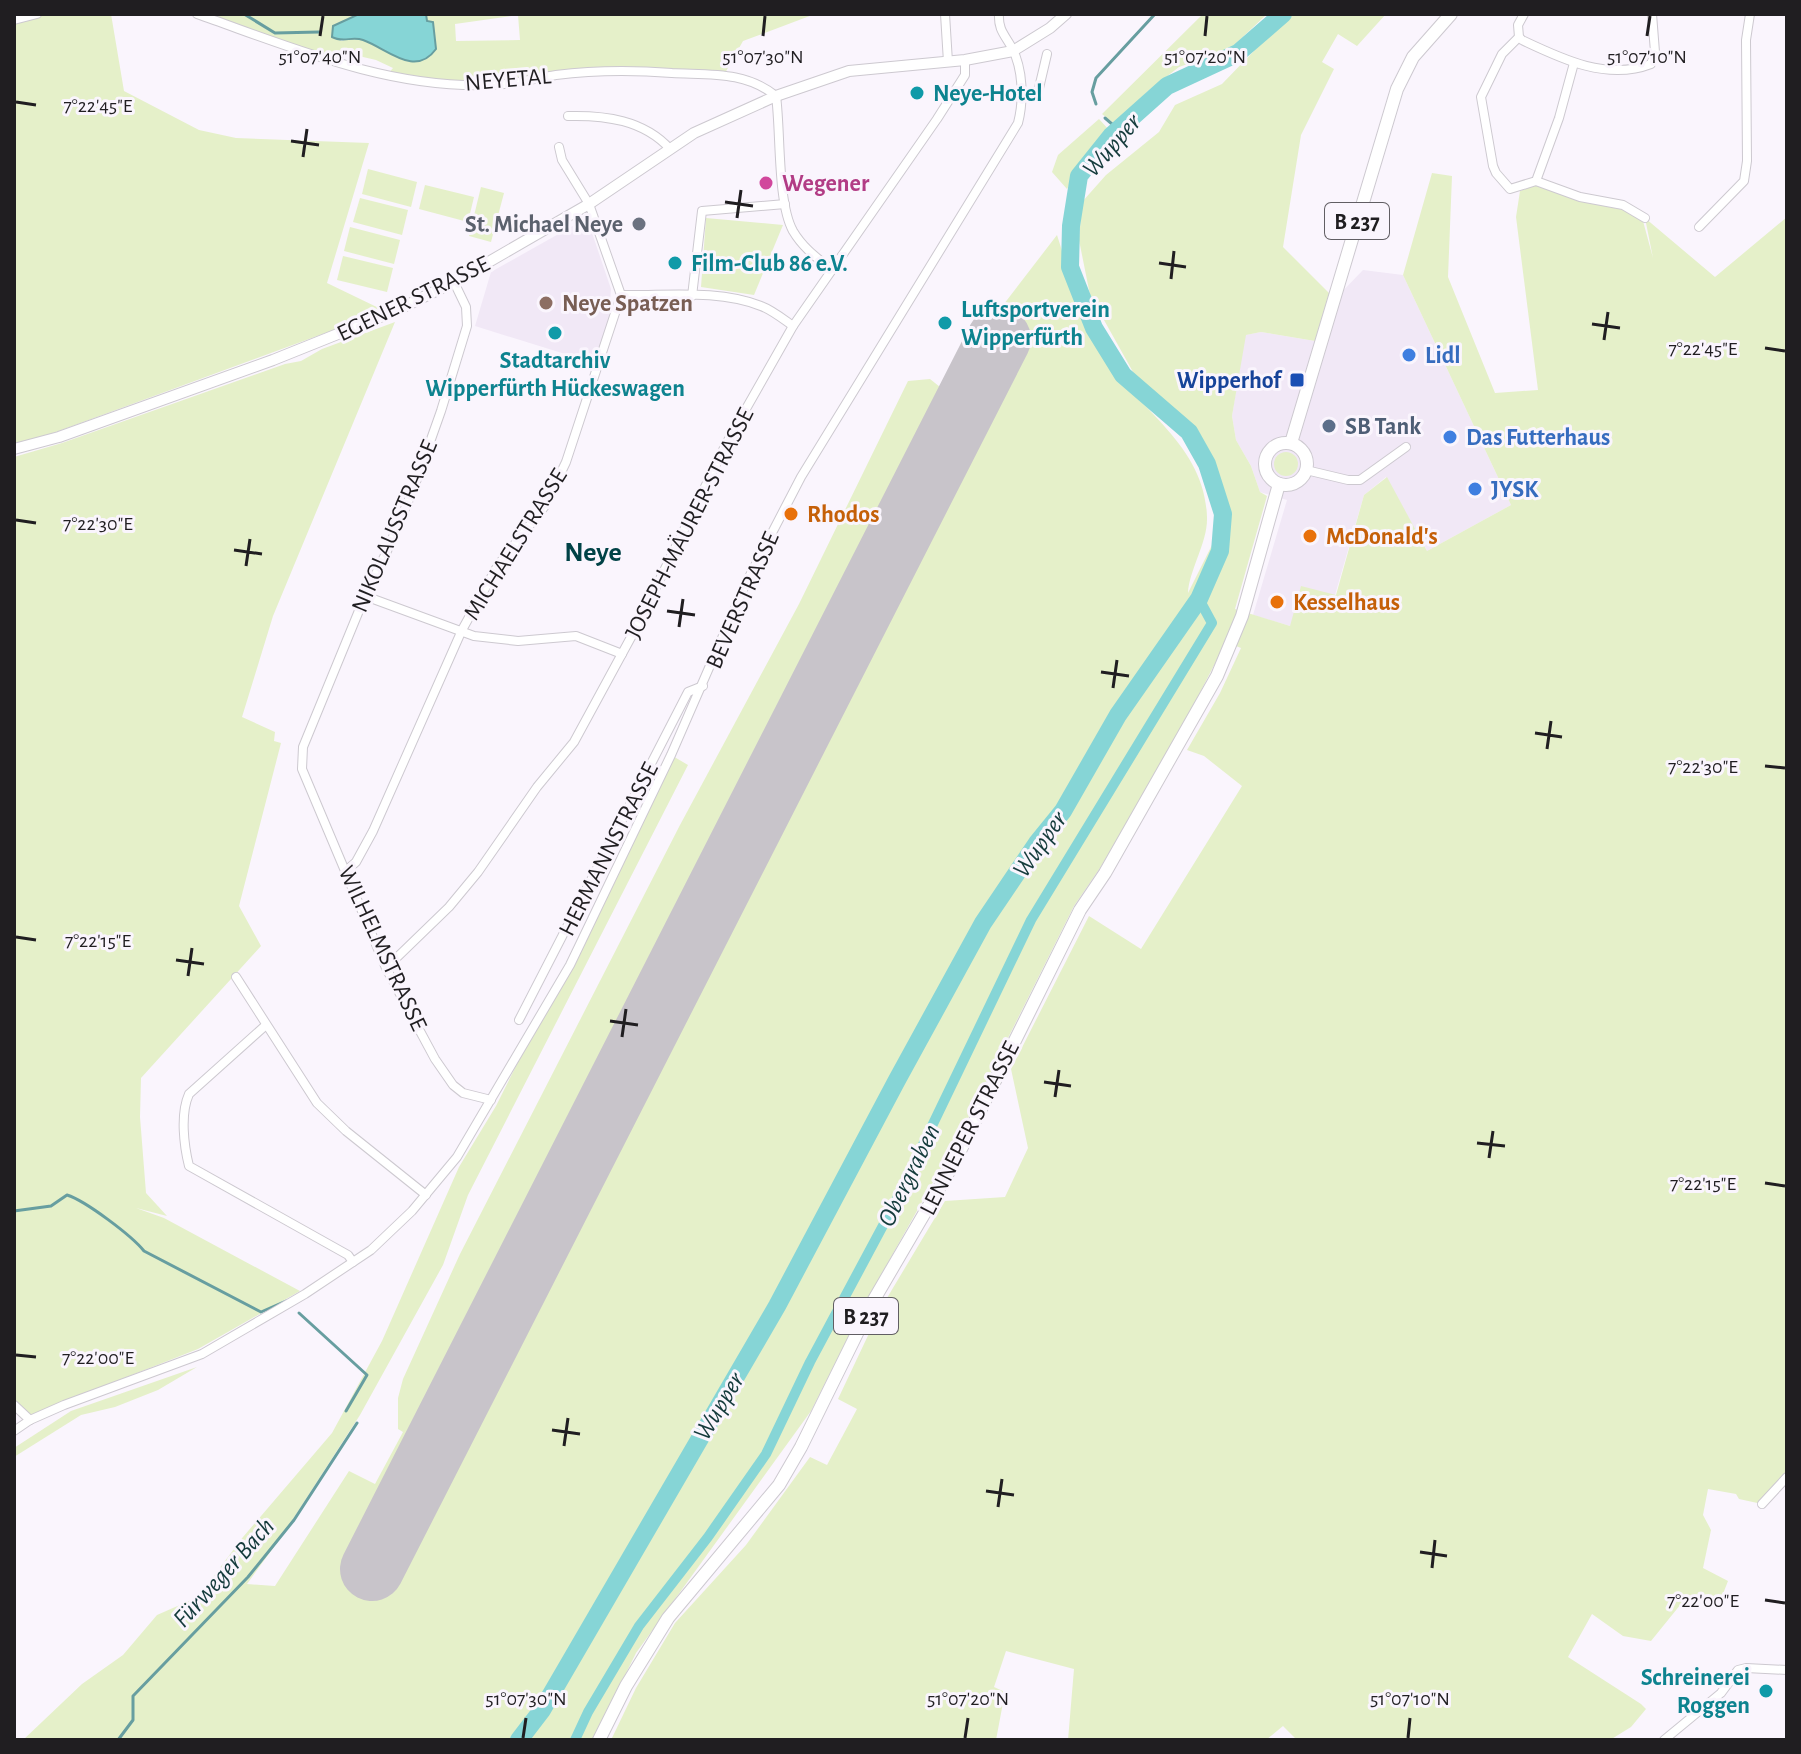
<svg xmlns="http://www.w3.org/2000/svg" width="1801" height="1754" font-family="'Alegreya Sans',sans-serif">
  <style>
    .built { fill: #f1e8f6 }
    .green { fill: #e5f0c9; fill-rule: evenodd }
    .water { fill: #86d5d6; stroke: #679ea0; stroke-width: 2 }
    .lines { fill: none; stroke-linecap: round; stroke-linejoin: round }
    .stream { stroke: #679ea0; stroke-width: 3 }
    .canal { stroke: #86d5d6; stroke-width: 10 }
    .river { stroke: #86d5d6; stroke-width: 18 }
    .runway { stroke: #c8c4ca; stroke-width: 64 }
    .minor-casing { stroke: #cdc9d0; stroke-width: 10 }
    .tertiary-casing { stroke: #cdc9d0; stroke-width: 12 }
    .primary-casing { stroke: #cdc9d0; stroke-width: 14 }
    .minor { stroke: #fff; stroke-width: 8 }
    .tertiary { stroke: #fff; stroke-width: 10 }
    .primary { stroke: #fff; stroke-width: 12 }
    .ticks { fill: none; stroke: #201e21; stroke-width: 3 }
    .culture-dot { fill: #0f9aa8; stroke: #faf5fd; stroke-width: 3 }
    .hotel-dot { fill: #d1479c; stroke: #faf5fd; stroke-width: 3 }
    .worship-dot { fill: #6b7280; stroke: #faf5fd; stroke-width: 3 }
    .education-dot { fill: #8d6e63; stroke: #faf5fd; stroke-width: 3 }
    .shop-dot { fill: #3f7fe0; stroke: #faf5fd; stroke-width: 3 }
    .transit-dot { fill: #1a4fb4; stroke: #faf5fd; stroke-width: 3 }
    .service-dot { fill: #5c6f8a; stroke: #faf5fd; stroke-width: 3 }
    .food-dot { fill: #e8710a; stroke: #faf5fd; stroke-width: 3 }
    .labels { text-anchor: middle; stroke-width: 6; stroke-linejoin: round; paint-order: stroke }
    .shield { fill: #faf5fd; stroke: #615e63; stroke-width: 2 }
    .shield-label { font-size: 22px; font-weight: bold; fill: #201e21 }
    .street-label { font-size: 24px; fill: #201e21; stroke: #faf5fd }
    .culture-label { font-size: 24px; font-weight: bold; fill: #0d838f; stroke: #faf5fd; text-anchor: start }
    .hotel-label { font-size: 24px; font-weight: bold; fill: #b23c85; stroke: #faf5fd; text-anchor: start }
    .worship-label { font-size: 24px; font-weight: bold; fill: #5b616d; stroke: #faf5fd; text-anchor: end }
    .education-label { font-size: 24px; font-weight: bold; fill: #785e54; stroke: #faf5fd; text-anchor: start }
    .shop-label { font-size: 24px; font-weight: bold; fill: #366cbe; stroke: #faf5fd; text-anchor: start }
    .transit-label { font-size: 24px; font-weight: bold; fill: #164399; stroke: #faf5fd; text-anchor: end }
    .service-label { font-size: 24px; font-weight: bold; fill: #4e5e75; stroke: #faf5fd; text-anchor: start }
    .food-label { font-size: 24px; font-weight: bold; fill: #c56008; stroke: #faf5fd; text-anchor: start }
    .water-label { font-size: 26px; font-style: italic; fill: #153b3c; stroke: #faf5fd }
    .quarter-label { font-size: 28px; font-weight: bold; fill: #004246; stroke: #faf5fd }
    .ticks-label { font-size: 20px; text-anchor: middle; fill: #201e21; stroke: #faf5fd; stroke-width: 6; stroke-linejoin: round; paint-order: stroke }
  </style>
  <rect width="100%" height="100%" fill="#faf5fd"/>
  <g class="built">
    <path d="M587 218 611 289 609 318 594 363 475 326 491 272Z"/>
    <path d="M1363 270 1403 275 1511 505 1427 551 1386 477 1364 495 1335 595 1290 626 1253 615 1287 500 1260 492 1251 466 1236 440 1232 416 1245 335 1261 332 1321 342 1335 299Z"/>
  </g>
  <g class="green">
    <path d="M14 14H111L124 91 199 130 236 138 369 143 327 283 385 311 56 432 30 441 14 443Z"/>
    <path d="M197 14H359L333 26 341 41 427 21 426 14H815L743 41 724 75 626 69 491 86 387 75 393 68 376 60 337 51 333 61ZM518 15 520 40 456 41 455 24Z"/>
    <path d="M1203 14H1267L1230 49 1179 67 1148 91 1115 124 1102 114Z"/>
    <path d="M1294 14H1386L1357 46 1338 34 1322 62 1334 69 1301 135 1283 247 1335 299 1321 342 1261 332 1246 335 1232 416 1236 440 1251 466 1260 492 1267 496 1235 609 1290 626 1301 586 1336 595 1364 495 1387 477 1427 551 1511 505 1403 275 1432 173 1452 176 1448 277 1495 393 1538 390 1516 217 1520 191 1536 185 1580 201 1624 210 1643 221 1653 258 1645 218 1715 277 1787 217V1476L1762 1504 1739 1499 1736 1494 1708 1489 1703 1515 1711 1530 1703 1568 1728 1581 1721 1599H1685L1651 1641 1623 1636 1592 1614 1568 1657 1641 1704 1646 1709 1631 1727 1610 1740H1297L1283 1726 1266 1740H1068L1074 1669 1006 1651 994 1687 1005 1692 996 1740H611L636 1688 675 1623 746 1545 810 1457 827 1465 857 1409 838 1399 881 1308 945 1201 1005 1197 1028 1148 1011 1069 1089 916 1141 949 1242 786 1204 756 1187 750 1220 693 1241 648 1226 642 1174 743 1100 868 1074 906 960 1134 867 1300 811 1411 636 1653 593 1740H23L82 1684 123 1655 157 1615 198 1597 243 1537 332 1433 382 1341 459 1167 496 1106 671 755 688 765 468 1195 443 1265 360 1415 284 1533 247 1584 275 1586 349 1471 375 1484 403 1432 398 1429V1398L403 1379 460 1254 680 825 799 604 908 381 930 379 940 387 1057 235C1070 274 1077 316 1099 351 1134 407 1205 443 1207 517 1208 542 1189 570 1188 593L1228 513 1205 457 1184 425 1147 397 1090 295 1079 240 1082 202 1106 175 1159 132 1175 105 1222 84 1280 24Z"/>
    <path d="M1099 119 1109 130 1083 160 1067 189 1052 172 1058 155Z"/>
    <path d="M368 169 417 182 411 207 362 194Z"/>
    <path d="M425 185 474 197 468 222 419 209Z"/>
    <path d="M481 187 504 193 491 242 469 236Z"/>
    <path d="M360 198 408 210 402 235 353 222Z"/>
    <path d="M706 218 783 225 754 295 701 287Z"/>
    <path d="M350 227 400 240 394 264 344 251Z"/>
    <path d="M343 256 393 268 387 292 337 280Z"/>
    <path d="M395 322 273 616 242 717 275 732 274 741 281 743 239 906 261 946 141 1078 140 1117 146 1193 167 1216 136 1208 164 1218 300 1291 198 1349 30 1415 14 1404V457L62 443 285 364 301 361 322 349Z"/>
    <circle cx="1286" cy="464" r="12"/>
    <path d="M197 1367 158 1390 115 1407 81 1415 14 1457V1448L71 1411Z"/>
  </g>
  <path class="water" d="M359 14H426L427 21 433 22 436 49C415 78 388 49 363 40 352 36 343 43 332 37L333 26Z"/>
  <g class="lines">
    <g class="stream">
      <path d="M244 14 275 33 319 32"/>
      <path d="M1096 104 1092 92 1096 78 1155 14"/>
      <path d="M1105 118 1119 130"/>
      <path d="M14 1211 51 1206 67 1195C86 1201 132 1236 144 1251L261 1312 286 1301"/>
      <path d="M299 1313 367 1375 346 1411"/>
      <path d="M118 1740 133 1720V1696L248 1577 294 1520 357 1423"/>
    </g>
    <path class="canal" d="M575 1740 588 1712 639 1626 708 1537 766 1454 810 1362 894 1205 1031 920 1212 623 1199 599"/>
    <path class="river" d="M519 1740 542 1710 777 1306 897 1080 983 923 1037 843 1063 811 1118 715 1199 599 1220 551 1223 514 1207 464 1189 432 1123 375 1094 328 1070 267 1071 226 1079 176 1111 136 1167 86 1238 53 1283 14"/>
    <path class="runway" d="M372 1569 999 339"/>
    <defs>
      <g id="minor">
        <path d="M197 14C291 47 388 89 490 85 513 85 535 78 556 75 595 70 633 70 672 73 710 75 745 71 776 96 781 132 777 202 793 231 803 248 817 258 832 270"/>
        <path d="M945 14 948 62"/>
        <path d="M1524 14 1518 25 1519 37 1522 40C1562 59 1607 81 1651 64L1655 52 1652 14"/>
        <path d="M14 20 37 14"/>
        <path d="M1519 37 1502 54 1481 97 1493 166 1496 173 1510 189 1536 181 1559 118 1574 63"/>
        <path d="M1022 98 1035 94 1039 88 1047 54"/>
        <path d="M568 116C605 115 644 120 670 149"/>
        <path d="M1536 181 1580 197 1623 205 1645 218"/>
        <path d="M1699 227 1744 181 1747 161 1746 40 1750 14"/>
        <path d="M454 282 466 307 467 326 441 411 413 490 387 551 365 596 303 747 302 769 386 968 435 1059 453 1085 463 1093 491 1100"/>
        <path d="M621 295C666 296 718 289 761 306 772 310 783 319 793 326"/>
        <path d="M692 296 702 211 785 204"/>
        <path d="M1306 470 1348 480H1360L1406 447"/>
        <path d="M365 596 474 636 518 641 576 636 622 654"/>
        <path d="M347 870 356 862 373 831 462 630 498 565 545 506 566 462 621 295 589 204 562 160 559 147"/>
        <path d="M386 968 449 907 478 872 537 787 574 742 636 628 726 444 793 326 937 119 965 75V60"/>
        <path d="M236 977 317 1103 346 1131 426 1195"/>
        <path d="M519 1020 688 692 703 686"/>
        <path d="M266 1025 189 1094C180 1114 184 1146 189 1166L348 1255 353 1262"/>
        <path d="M14 1405 30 1420"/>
        <path d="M14 1431 30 1420 64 1405 202 1354 305 1294 371 1250 412 1211 457 1157 570 965 671 755 746 583 801 477 1018 123C1024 100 1023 69 1012 48 1005 35 998 30 999 14"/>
        <path d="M1762 1504 1787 1477"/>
        <path d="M1664 1740 1721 1693 1738 1670 1746 1668 1787 1670"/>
      </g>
      <path id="tertiary" d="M14 449 59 437 273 360 395 311 454 282 589 204 694 133 776 96 849 71 965 60 1013 51 1050 28 1066 14"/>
      <g id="primary">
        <circle cx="1286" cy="464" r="21"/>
        <path d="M1291 443 1397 89 1413 57 1451 14"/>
        <path d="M599 1740 626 1686 668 1618 779 1485 801 1447 872 1303 955 1161 1080 910 1105 873 1217 676 1242 616 1279 484"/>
      </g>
    </defs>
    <use href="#minor" class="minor-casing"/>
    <use href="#tertiary" class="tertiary-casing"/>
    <use href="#primary" class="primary-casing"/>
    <use href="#minor" class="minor"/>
    <use href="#tertiary" class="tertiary"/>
    <use href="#primary" class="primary"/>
  </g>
  <path class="ticks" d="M320 36 323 16M763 36 765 16M1205 36 1207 16M1647 36 1650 16M16 102 36 105M291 141 319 145M303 157 307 129M725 202 753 206M737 218 741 190M1159 263 1186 267M1171 279 1174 251M1592 324 1620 328M1604 340 1608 312M1765 348 1785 351M16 520 36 523M234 550 262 554M246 566 250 539M667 611 695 615M679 627 683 599M1101 672 1129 676M1113 688 1117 660M1535 733 1562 737M1547 749 1551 721M1765 766 1785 768M16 937 36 940M176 960 204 964M188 976 192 948M610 1021 638 1025M622 1037 626 1009M1044 1082 1071 1086M1055 1097 1059 1070M1477 1143 1505 1146M1489 1158 1493 1131M1765 1183 1785 1186M16 1355 36 1357M552 1430 580 1434M564 1446 568 1418M986 1491 1014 1495M998 1507 1002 1479M1420 1552 1447 1556M1432 1568 1435 1540M1765 1600 1785 1603M523 1738 526 1718M965 1738 968 1718M1408 1738 1410 1718"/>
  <g class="culture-dot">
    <circle cx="917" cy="93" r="8"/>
    <circle cx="675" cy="263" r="8"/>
    <circle cx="945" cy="323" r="8"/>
    <circle cx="555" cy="333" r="8"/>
    <circle cx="1766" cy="1691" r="8"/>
  </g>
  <circle class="hotel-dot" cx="766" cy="183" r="8"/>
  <circle class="worship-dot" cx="639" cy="224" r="8"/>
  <circle class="education-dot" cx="546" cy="303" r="8"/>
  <g class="shop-dot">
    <circle cx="1409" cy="355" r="8"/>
    <circle cx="1450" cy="437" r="8"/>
    <circle cx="1475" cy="489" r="8"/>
  </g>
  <rect class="transit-dot" x="1289" y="372" width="16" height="16" rx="4"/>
  <circle class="service-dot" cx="1329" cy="426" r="8"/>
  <g class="food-dot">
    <circle cx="791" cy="514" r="8"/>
    <circle cx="1310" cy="536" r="8"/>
    <circle cx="1277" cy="602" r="8"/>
  </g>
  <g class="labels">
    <g class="shield">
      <rect x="1325" y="203" width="64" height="36" rx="6"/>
      <rect x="834" y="1298" width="64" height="36" rx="6"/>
    </g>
    <g class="shield-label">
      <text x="1357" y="229">B 237</text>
      <text x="866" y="1324">B 237</text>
    </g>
    <g class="street-label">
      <text transform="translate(508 79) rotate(-5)" y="8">NEYETAL</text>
      <text transform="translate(413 298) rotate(-26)" y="8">EGENER STRASSE</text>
      <text transform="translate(689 523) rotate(-63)" y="8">JOSEPH-MÄURER-STRASSE</text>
      <text transform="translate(394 526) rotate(-67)" y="8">NIKOLAUSSTRASSE</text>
      <text transform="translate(515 544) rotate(-58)" y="8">MICHAELSTRASSE</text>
      <text transform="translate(742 600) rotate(-66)" y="8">BEVERSTRASSE</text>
      <text transform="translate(608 849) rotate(-63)" y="8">HERMANNSTRASSE</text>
      <text transform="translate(383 948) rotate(65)" y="8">WILHELMSTRASSE</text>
      <text transform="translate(969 1128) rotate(-63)" y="8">LENNEPER STRASSE</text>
    </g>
    <g class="culture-label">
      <text x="933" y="101">Neye-Hotel</text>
      <text x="691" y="271">Film-Club 86 e.V.</text>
      <text x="961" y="317">Luftsportverein<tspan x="961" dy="28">Wipperfürth</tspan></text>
      <text x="555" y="368" text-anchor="middle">Stadtarchiv<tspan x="555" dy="28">Wipperfürth Hückeswagen</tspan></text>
      <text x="1750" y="1685" text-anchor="end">Schreinerei<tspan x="1750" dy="28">Roggen</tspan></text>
    </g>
    <g class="hotel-label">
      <text x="782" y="191">Wegener</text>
    </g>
    <g class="worship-label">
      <text x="623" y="232">St. Michael Neye</text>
    </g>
    <g class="education-label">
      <text x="562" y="311">Neye Spatzen</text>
    </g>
    <g class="shop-label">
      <text x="1425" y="363">Lidl</text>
      <text x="1466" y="445">Das Futterhaus</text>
      <text x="1491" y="497">JYSK</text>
    </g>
    <g class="transit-label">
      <text x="1281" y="388">Wipperhof</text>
    </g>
    <g class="service-label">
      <text x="1345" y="434">SB Tank</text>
    </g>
    <g class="food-label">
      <text x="807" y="522">Rhodos</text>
      <text x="1326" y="544">McDonald's</text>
      <text x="1293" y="610">Kesselhaus</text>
    </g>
    <g class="water-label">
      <text transform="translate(1111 145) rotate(-49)" y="9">Wupper</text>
      <text transform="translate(1039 844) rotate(-55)" y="9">Wupper</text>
      <text transform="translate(908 1175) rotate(-64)" y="9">Obergraben</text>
      <text transform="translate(718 1406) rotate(-59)" y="9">Wupper</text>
      <text transform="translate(223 1572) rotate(-48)" y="9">Fürweger Bach</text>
    </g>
    <g class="quarter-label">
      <text x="593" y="561">Neye</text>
    </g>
  </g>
  <g class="ticks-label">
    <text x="320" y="63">51°07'40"N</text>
    <text x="763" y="63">51°07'30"N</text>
    <text x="1205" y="63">51°07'20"N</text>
    <text x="1647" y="63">51°07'10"N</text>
    <text x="98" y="112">7°22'45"E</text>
    <text x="1703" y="355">7°22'45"E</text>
    <text x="98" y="530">7°22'30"E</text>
    <text x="1703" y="773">7°22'30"E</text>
    <text x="98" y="947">7°22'15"E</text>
    <text x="1703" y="1190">7°22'15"E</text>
    <text x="98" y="1364">7°22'00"E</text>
    <text x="1703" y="1607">7°22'00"E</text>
    <text x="526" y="1705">51°07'30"N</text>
    <text x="968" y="1705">51°07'20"N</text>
    <text x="1410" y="1705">51°07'10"N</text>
  </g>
  <rect width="1801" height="1754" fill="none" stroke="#201e21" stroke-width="32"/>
</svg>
